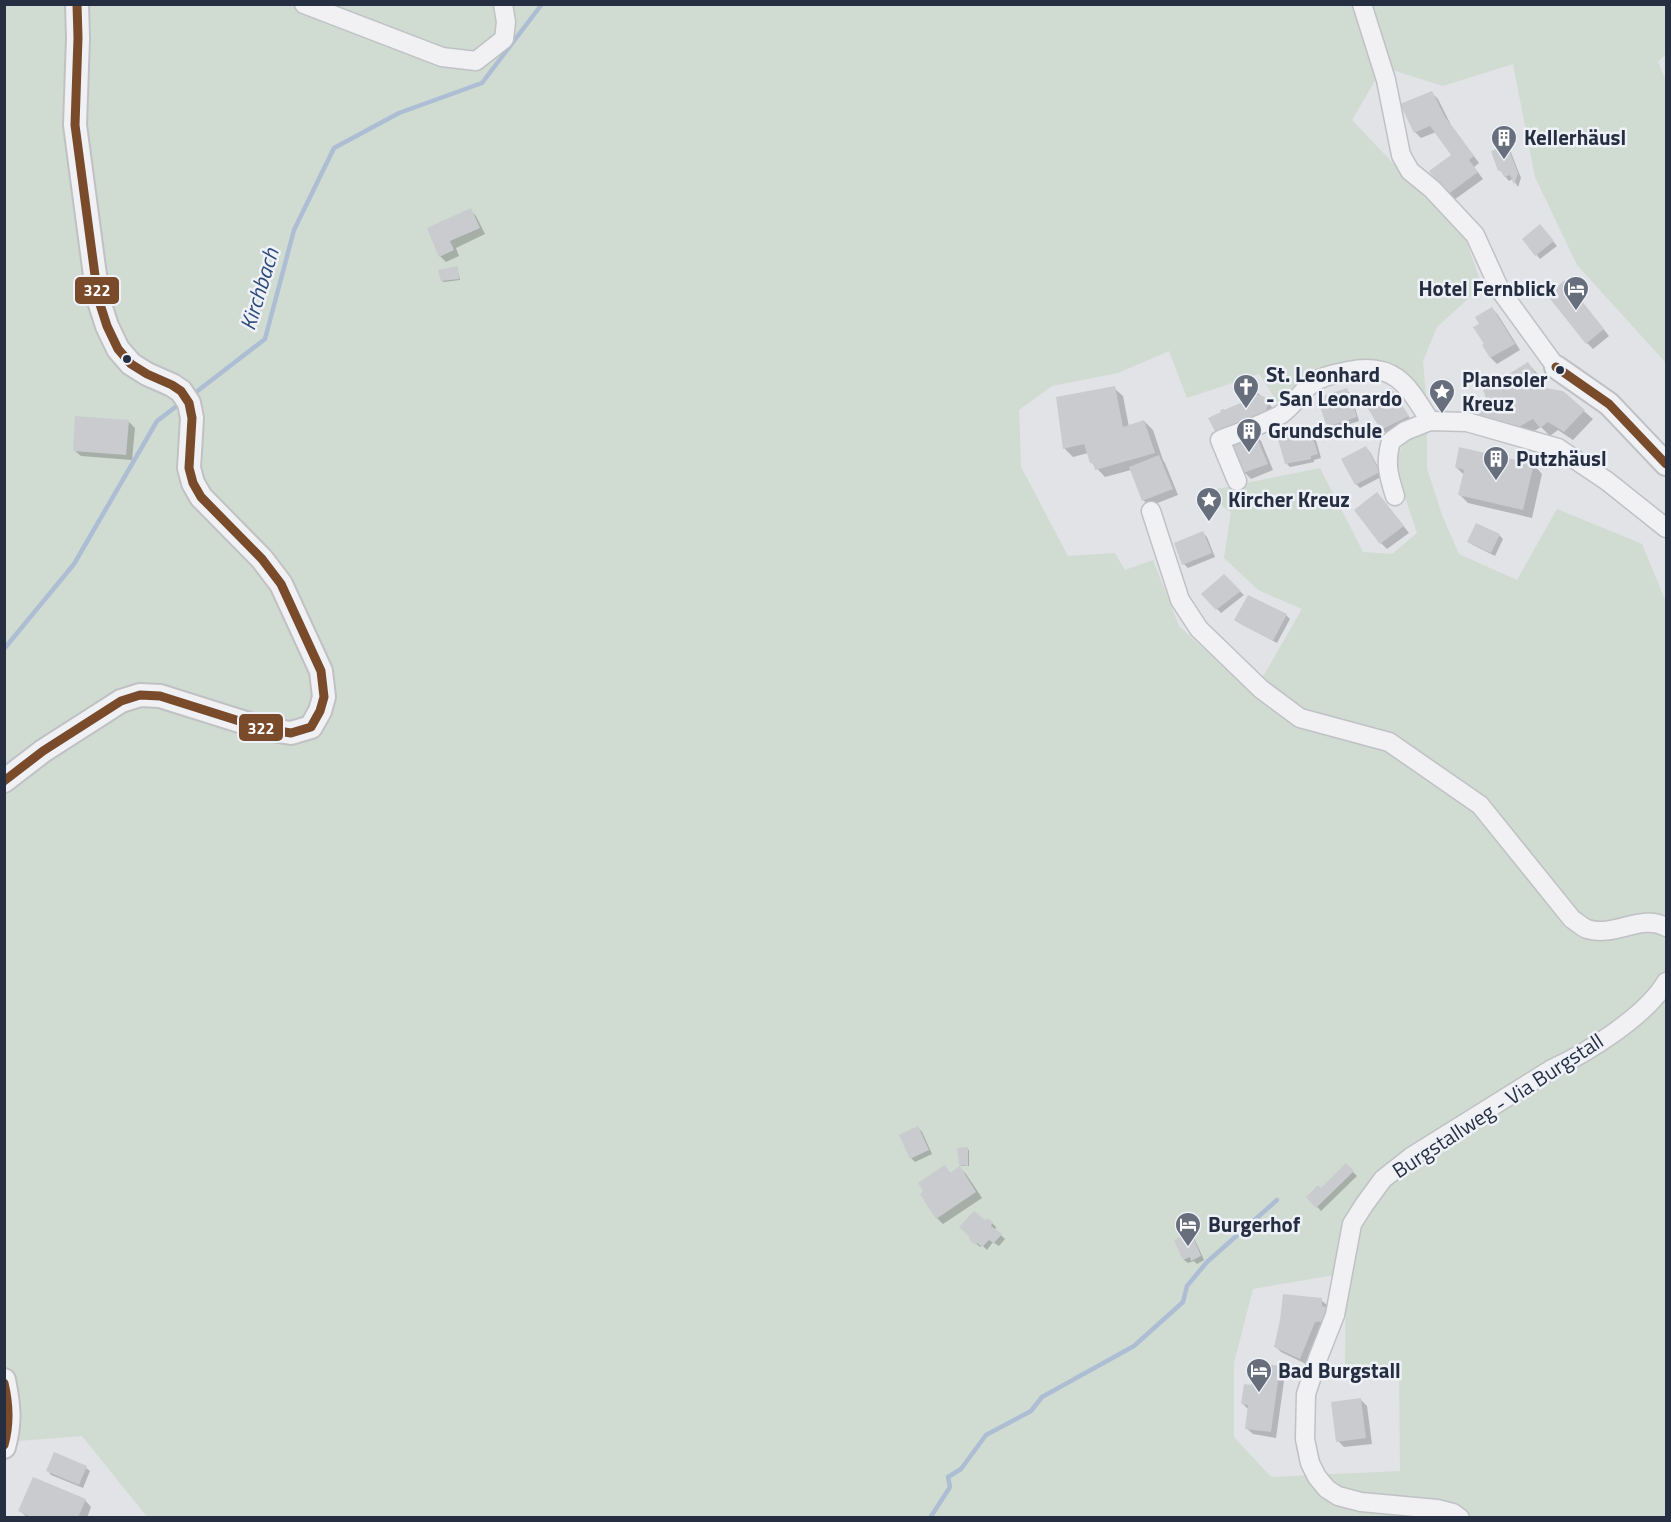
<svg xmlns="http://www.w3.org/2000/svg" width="1671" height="1522" font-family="'Titillium Web',sans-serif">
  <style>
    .green { fill: #d0dbd1; fill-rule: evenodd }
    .shadow { fill: #0003 }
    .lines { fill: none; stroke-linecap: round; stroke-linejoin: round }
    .stream { stroke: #adbed4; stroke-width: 4.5 }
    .building { fill: #cacbcf }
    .minor-casing { stroke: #bfc1c5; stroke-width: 21 }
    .tertiary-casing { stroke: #bfc1c5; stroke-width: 26 }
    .minor { stroke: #f1f1f3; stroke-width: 18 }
    .tertiary { stroke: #f1f1f3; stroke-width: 22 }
    .bus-1-casing { stroke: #eef1f7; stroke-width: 14 }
    .bus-1 { stroke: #7a4b2a; stroke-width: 9 }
    .bus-dot { fill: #262f42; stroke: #eef1f7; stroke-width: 2 }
    .labels { text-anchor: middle; stroke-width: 5; stroke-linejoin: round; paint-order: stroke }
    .poi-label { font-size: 21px; font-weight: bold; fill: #262f42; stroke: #eef1f7; text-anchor: start }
    .street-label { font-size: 21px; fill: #262f42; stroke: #eef1f7 }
    .water-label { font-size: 22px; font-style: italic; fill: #2d4b79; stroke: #eef1f7 }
    .line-badge { stroke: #eef1f7; stroke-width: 2 }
    .badge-label { font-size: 16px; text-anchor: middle; font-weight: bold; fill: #fff }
  </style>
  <rect width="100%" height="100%" fill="#e1e3e7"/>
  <path class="green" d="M5 5H1666V54L1658 62 1666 81V363L1577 265 1535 177 1513 64 1443 86 1383 67 1352 120 1466 240 1482 286 1437 327 1423 361 1427 408 1400 368 1359 362 1308 377 1278 403 1259 374 1187 398 1169 351 1118 373 1052 386 1019 410 1021 467 1068 556 1115 553 1125 570 1153 560 1179 626 1253 694 1302 609 1258 590 1224 558 1231 512 1202 492 1320 468 1363 552 1392 554 1417 533 1394 464 1405 440 1427 432V468L1442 515 1459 554 1517 580 1557 509 1642 544 1666 602V1517L148 1518 82 1436 5 1442ZM1346 1273 1345 1364 1399 1366 1400 1471 1271 1477 1234 1437V1363L1253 1289Z"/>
  <g class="shadow">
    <path d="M1432 93 1438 99 1451 125 1479 163 1474 167 1483 179 1454 200 1448 194 1453 155 1436 132 1421 138 1415 132Z"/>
    <path d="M1507 146 1510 150 1521 178 1518 187 1513 179 1509 181 1500 170 1493 152Z"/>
    <path d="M470 210 476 216 485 234 456 248 459 256 446 262 440 256Z"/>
    <path d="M1544 230 1557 246 1540 259 1524 239Z"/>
    <path d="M457 267 460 280 444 282 442 281Z"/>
    <path d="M1571 288 1609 336 1593 349 1587 343Z"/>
    <path d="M1492 308 1498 315 1520 350 1497 364 1491 358 1484 345 1486 344 1481 324Z"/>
    <path d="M1528 364 1536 372 1548 390 1562 392 1593 419 1573 440 1558 430 1550 436 1541 427 1519 440 1492 426Z"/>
    <path d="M1252 387 1273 408 1276 414 1217 432 1223 413 1247 402Z"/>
    <path d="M1114 388 1123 396 1129 427 1144 421 1153 430 1163 460 1165 463 1178 495 1150 506 1143 500 1131 470 1105 477 1091 462 1088 453 1073 457 1065 449 1058 398Z"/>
    <path d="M1347 390 1351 394 1359 421 1332 430 1328 426Z"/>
    <path d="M1394 394 1411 420 1386 433 1382 429Z"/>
    <path d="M128 421 135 428 132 460 81 456 74 450Z"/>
    <path d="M1310 429 1314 433 1321 458 1314 460V462L1290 467 1287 464Z"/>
    <path d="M1255 435 1261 441 1273 470 1251 479 1244 472Z"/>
    <path d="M1366 448 1370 452 1383 476 1360 488 1356 484Z"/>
    <path d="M1534 465 1542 474 1532 518 1468 503 1460 495 1464 475 1456 467Z"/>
    <path d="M1383 500 1409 533 1387 549 1381 543Z"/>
    <path d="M1203 533 1207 537 1215 557 1188 568 1184 564Z"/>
    <path d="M1499 535 1503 539 1495 556 1473 545 1469 542Z"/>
    <path d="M1224 576 1244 595 1221 613 1203 594Z"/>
    <path d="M1286 615 1290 619 1277 643 1239 623 1235 620Z"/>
    <path d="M918 1128 922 1132 932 1154 915 1162 911 1158Z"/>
    <path d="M967 1149 969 1150V1166H962L960 1165Z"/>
    <path d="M1346 1165 1357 1176 1321 1211 1308 1197 1321 1190Z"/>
    <path d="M944 1166 951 1174 960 1168 966 1174 982 1198 943 1224 937 1218Z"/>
    <path d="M992 1223 996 1227 995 1230 1005 1239 999 1246 993 1242 987 1250 982 1245 980 1247 971 1239Z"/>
    <path d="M1190 1234 1194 1238 1204 1260 1197 1264 1194 1261 1188 1263 1184 1260 1176 1241Z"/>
    <path d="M1321 1300 1328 1306 1327 1310 1306 1364 1281 1352 1275 1346Z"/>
    <path d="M1279 1367 1285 1374 1276 1438 1253 1434 1246 1428 1249 1410 1243 1404 1252 1386Z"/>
    <path d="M1361 1400 1367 1406 1372 1444 1344 1447 1338 1441Z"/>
    <path d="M55 1454 86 1468 90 1471 83 1488 51 1475 48 1471Z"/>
    <path d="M85 1500 91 1507 87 1518H28L20 1511Z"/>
  </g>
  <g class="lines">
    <g class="stream">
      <path d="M191 396 265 339 294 230 334 148 399 113 482 83 542 4"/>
      <path d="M4 649 74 564 157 421 182 402"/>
      <path d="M930 1518 950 1487 948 1477 961 1469 986 1435 1031 1411 1042 1397 1134 1346 1183 1302 1187 1286 1207 1262 1277 1200"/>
    </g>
  </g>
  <g class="building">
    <path d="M1432 91 1445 117 1474 156 1469 160 1478 172 1447 195 1429 171 1451 155 1430 126 1414 133 1400 104Z"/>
    <path d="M1502 124 1513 133 1508 139 1498 130Z"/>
    <path d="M1507 145 1518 173 1514 185 1510 175 1504 177 1501 170 1498 171 1491 151Z"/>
    <path d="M471 208 480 228 450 241 454 250 439 257 427 228Z"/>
    <path d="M1540 224 1554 241 1535 256 1522 239Z"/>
    <path d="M458 266 459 279 441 281 438 270Z"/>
    <path d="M1565 280 1604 329 1586 344 1547 295Z"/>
    <path d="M1492 307 1515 344 1490 358 1482 345 1484 344 1473 327 1479 324 1475 317Z"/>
    <path d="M1528 362 1545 388 1563 391 1585 410 1564 432 1548 422 1540 428 1533 419 1510 432 1501 421 1491 427 1473 408 1486 398 1483 390Z"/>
    <path d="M1252 385 1256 394 1265 397 1268 404 1265 415 1228 431 1226 427 1216 433 1208 418 1221 412 1220 410 1224 409V410L1245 401 1240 391Z"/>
    <path d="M1115 386 1123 427 1144 420 1155 453 1095 470 1093 463H1090L1084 444 1063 449 1056 397Z"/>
    <path d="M1347 388 1357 417 1327 427 1317 398Z"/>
    <path d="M1391 388 1409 416 1381 430 1364 402Z"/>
    <path d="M75 416 129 420 126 455 73 451Z"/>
    <path d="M1310 427 1318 454 1311 456V459L1285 464 1277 436Z"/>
    <path d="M1255 433 1268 464 1243 473 1231 443Z"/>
    <path d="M1366 446 1380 472 1355 485 1341 459Z"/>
    <path d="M1459 447 1534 464 1523 510 1458 495 1464 470 1455 467Z"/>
    <path d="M1159 455 1173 489 1142 501 1129 467Z"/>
    <path d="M1377 492 1404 526 1380 544 1354 510Z"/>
    <path d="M1476 523 1500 534 1491 553 1467 542Z"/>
    <path d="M1203 531 1212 553 1182 565 1174 543Z"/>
    <path d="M1224 574 1241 591 1216 610 1201 594Z"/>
    <path d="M1248 595 1287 614 1273 641 1234 620Z"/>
    <path d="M918 1126 929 1150 910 1159 899 1135Z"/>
    <path d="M968 1147V1166L959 1165 957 1148Z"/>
    <path d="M1346 1163 1354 1171 1316 1208 1306 1197 1318 1185 1321 1188Z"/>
    <path d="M945 1165 950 1173 960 1166 976 1192 936 1219 920 1194 923 1191 918 1183Z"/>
    <path d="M974 1211 985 1220 987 1218 993 1222 991 1226 1002 1234 994 1243 989 1240 982 1247 977 1243 975 1245 969 1239 970 1237 959 1227Z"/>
    <path d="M1191 1232 1201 1256 1191 1261 1190 1257 1183 1260 1174 1240Z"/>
    <path d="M1283 1294 1322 1298V1306L1330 1309 1326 1321 1315 1322 1300 1359 1274 1347 1280 1320Z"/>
    <path d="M1254 1362 1280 1366 1271 1432 1245 1429 1248 1405 1241 1404 1244 1384 1251 1385Z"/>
    <path d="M1361 1398 1366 1438 1336 1442 1331 1402Z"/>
    <path d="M54 1452 87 1466 79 1485 46 1471Z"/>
    <path d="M33 1477 86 1499 78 1518H33L18 1511Z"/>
  </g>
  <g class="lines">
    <defs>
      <g id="minor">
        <path d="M304 4 442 57 476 61 504 39 506 22 503 4"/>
        <path d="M1362 4 1386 80 1401 155 1410 171 1432 189 1475 235 1500 290 1556 367"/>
        <path d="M1237 481 1220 440C1240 432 1262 425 1280 415 1293 407 1301 391 1313 383 1324 375 1336 374 1348 371 1395 361 1408 386 1430 421"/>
        <path d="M1395 496C1388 474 1385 463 1391 441L1405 431 1430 421 1467 422 1558 448 1607 481 1666 528"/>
        <path d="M1151 511 1180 600 1199 629 1261 689 1300 718 1389 742 1480 805 1572 919C1577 922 1582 927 1587 929 1614 938 1642 913 1666 927"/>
        <path d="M1460 1518 1453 1513 1437 1509 1361 1502 1338 1496 1327 1489 1317 1477 1310 1463 1305 1439 1306 1394 1318 1358 1335 1315 1352 1224 1364 1205 1383 1179 1411 1157 1552 1069C1587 1053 1646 1016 1666 982"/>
      </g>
      <g id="tertiary">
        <path d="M1556 367 1609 404 1666 464"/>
        <path d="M4 781 43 751 121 701 140 695 160 696 265 729 291 733 311 727 320 711 324 697 321 671 281 584 262 559 201 497 193 483 189 468 192 418 189 403 181 391 172 385 147 374 131 364 118 349 107 326 98 298 75 125 78 38 77 4"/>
        <path d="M4 1380C9 1404 11 1422 4 1447"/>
      </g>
    </defs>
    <use href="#minor" class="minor-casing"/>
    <use href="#tertiary" class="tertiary-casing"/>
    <use href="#minor" class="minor"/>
    <use href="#tertiary" class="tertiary"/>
    <defs>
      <g id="bus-1">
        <path d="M1556 367 1609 404 1666 464"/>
        <path d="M4 781 43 751 121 701 140 695 160 696 265 729 291 733 311 727 320 711 324 697 321 671 281 584 262 559 201 497 193 483 189 468 192 418 189 403 181 391 172 385 147 374 131 364 118 349 107 326 98 298 75 125 78 38 77 4"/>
        <path d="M4 1383C9 1404 10 1424 4 1445"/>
      </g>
    </defs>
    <use href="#bus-1" class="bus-1-casing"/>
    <use href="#bus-1" class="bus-1"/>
  </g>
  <defs>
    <symbol id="building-pin" viewBox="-11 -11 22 30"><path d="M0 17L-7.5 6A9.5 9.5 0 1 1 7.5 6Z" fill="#676e7c" stroke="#eef1f7"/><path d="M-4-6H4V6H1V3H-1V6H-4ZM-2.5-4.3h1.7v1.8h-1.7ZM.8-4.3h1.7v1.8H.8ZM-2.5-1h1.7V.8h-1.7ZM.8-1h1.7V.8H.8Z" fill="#fff"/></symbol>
    <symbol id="hotel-pin" viewBox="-11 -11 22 30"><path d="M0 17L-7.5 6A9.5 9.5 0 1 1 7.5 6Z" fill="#676e7c" stroke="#eef1f7"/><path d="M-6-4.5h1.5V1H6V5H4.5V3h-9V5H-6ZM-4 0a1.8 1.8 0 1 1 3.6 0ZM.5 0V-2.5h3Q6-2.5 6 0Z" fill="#fff"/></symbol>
    <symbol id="church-pin" viewBox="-11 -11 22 30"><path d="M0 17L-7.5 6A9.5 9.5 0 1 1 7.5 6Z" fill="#676e7c" stroke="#eef1f7"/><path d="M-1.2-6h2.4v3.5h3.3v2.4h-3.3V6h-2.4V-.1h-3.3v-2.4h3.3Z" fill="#fff"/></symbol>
    <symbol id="sight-pin" viewBox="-11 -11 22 30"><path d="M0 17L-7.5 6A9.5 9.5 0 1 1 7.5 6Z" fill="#676e7c" stroke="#eef1f7"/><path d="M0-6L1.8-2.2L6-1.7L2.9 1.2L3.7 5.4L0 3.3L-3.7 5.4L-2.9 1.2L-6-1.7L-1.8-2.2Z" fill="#fff"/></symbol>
  </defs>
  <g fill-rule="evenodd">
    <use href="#building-pin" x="1489" y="123" width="30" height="40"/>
    <use href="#hotel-pin" x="1561" y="274" width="30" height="40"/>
    <use href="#church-pin" x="1231" y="372" width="30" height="40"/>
    <use href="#sight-pin" x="1427" y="377" width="30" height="40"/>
    <use href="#building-pin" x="1234" y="416" width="30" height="40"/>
    <use href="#building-pin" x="1481" y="444" width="30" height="40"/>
    <use href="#sight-pin" x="1194" y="485" width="30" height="40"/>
    <use href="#hotel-pin" x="1173" y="1210" width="30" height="40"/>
    <use href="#hotel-pin" x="1244" y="1356" width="30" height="40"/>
  </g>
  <g class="bus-dot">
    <circle cx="127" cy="359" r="5"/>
    <circle cx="1560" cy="370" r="5"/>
  </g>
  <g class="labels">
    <g class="poi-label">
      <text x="1524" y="145">Kellerhäusl</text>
      <text x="1556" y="296" text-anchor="end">Hotel Fernblick</text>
      <text x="1266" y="382">St. Leonhard<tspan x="1266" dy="24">- San Leonardo</tspan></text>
      <text x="1462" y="387">Plansoler<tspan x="1462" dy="24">Kreuz</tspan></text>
      <text x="1268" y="438">Grundschule</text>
      <text x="1516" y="466">Putzhäusl</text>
      <text x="1228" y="507">Kircher Kreuz</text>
      <text x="1208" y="1232">Burgerhof</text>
      <text x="1278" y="1378">Bad Burgstall</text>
    </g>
    <g class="street-label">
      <text transform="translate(1498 1106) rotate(-33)" y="7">Burgstallweg - Via Burgstall</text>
    </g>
    <g class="water-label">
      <text transform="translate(259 289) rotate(-73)" y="8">Kirchbach</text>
    </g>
  </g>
  <g class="line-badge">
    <rect x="74" y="276" width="46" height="29" rx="6" fill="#7a4b2a"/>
    <rect x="238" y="713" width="46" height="29" rx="6" fill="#7a4b2a"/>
  </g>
  <g class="badge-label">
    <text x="97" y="296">322</text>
    <text x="261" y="734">322</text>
  </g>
  <rect width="1671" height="1522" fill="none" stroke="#262f42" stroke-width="12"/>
</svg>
